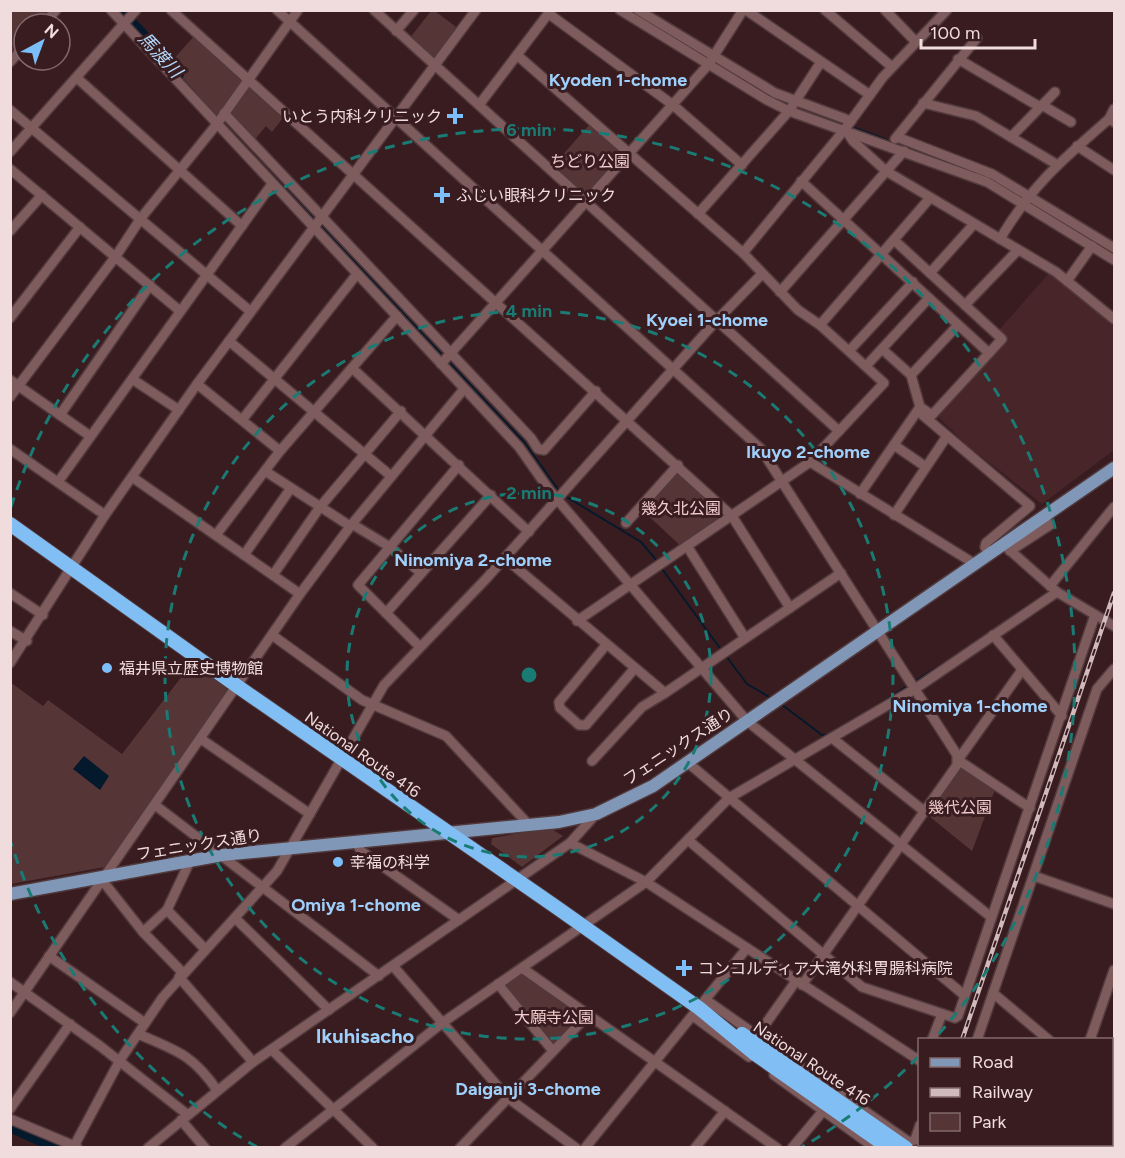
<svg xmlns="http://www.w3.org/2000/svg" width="1125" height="1158" font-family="Figtree,'Noto Sans JP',sans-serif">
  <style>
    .built { fill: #482528 }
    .green { fill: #563537 }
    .water { fill: #04192c }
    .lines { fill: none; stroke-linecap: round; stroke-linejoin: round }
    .stream { stroke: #04192c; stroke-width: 2 }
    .river { stroke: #04192c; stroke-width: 14 }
    .minor-casing { stroke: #51393c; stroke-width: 12 }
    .major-casing { stroke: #51393c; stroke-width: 15 }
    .highway-casing { stroke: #51393c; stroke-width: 16 }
    .minor { stroke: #7e5c5e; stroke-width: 9 }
    .major { stroke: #8097b8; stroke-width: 12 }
    .highway { stroke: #81bef4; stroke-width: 14 }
    .rail-casing { stroke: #d0babb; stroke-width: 4.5 }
    .rail { stroke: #391c1f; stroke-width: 2; stroke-dasharray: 7; stroke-linecap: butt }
    .ring { fill: none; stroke: #1a7b74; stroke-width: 3; stroke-dasharray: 10 8 }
    .poi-dot { fill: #7cbef9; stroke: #391c1f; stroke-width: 2 }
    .labels { text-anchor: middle; stroke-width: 6; stroke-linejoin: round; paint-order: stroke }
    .poi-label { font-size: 16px; fill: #f0dcdc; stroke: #391c1f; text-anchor: start }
    .park-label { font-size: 16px; fill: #f4cecf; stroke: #391c1f }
    .street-label { font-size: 16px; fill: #f0dcdc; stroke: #391c1f }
    .water-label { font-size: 18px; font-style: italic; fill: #b2d8fc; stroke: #391c1f }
    .neighbourhood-label { font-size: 18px; font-weight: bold; fill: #9fd0fc; stroke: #391c1f }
    .quarter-label { font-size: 20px; font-weight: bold; fill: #9fd0fc; stroke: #391c1f }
    .centre { fill: #1a7b74; stroke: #391c1f; stroke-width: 3 }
    .ring-label { font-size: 18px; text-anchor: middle; font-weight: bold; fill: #1a7b74; stroke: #391c1f; stroke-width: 6; stroke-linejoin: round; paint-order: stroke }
  </style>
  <rect width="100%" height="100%" fill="#391c1f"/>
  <path class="built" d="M1050 272 1114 323V450L1042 504 967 445 936 415 1006 337 999 330Z"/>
  <g class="green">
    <path d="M11 11H54L42 24H24V45L11 60Z"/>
    <path d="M431 11H435L460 30 436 62 409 39Z"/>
    <path d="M196 34 286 114 272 132 266 126 252 143 224 114 219 119 170 63Z"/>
    <path d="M590 124 627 156 587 199 551 168Z"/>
    <path d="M678 467 731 516 683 548 641 509Z"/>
    <path d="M193 662 226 686 227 693 105 867 11 884 10 682 43 706 48 700 122 754Z"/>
    <path d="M959 763 996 787 972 851 924 812Z"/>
    <path d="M550 828 563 836 522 867 491 844 492 838Z"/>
    <path d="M522 969 583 1013V1018L553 1049 500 985Z"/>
  </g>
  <path class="water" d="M84 756 109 776 100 790 73 769Z"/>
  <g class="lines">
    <g class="stream">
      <path d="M630 10 672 36"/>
      <path d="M714 62 745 80"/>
      <path d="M499 71 517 47"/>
      <path d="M775 98 789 104"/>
      <path d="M797 107 844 124"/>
      <path d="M855 128 887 140"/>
      <path d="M233 134 316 221"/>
      <path d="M898 144 997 183"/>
      <path d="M320 225 443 356"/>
      <path d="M447 360 524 442 560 492"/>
      <path d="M565 496 641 542 657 561"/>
      <path d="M660 566 722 651"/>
      <path d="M726 656 747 684 771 698"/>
      <path d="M914 682 963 651"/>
      <path d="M781 704 822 735H828"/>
      <path d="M864 714 909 685"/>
    </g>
    <g class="river">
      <path d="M118 10 177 74"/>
      <path d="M10 1125 61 1148"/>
    </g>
    <defs>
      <g id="minor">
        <path d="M111 10 519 447 550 491 747 721 991 917"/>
        <path d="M171 10 732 516 790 608"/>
        <path d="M277 10 761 449 957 755V765L802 985"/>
        <path d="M374 10 839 431"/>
        <path d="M620 10 767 100 789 111 987 182 1114 260"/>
        <path d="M638 10 775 93 851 121"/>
        <path d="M746 10 870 95"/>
        <path d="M825 10 892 67"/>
        <path d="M885 10 916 42"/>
        <path d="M549 14 673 105 742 165"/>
        <path d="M44 24 56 10"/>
        <path d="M396 31 414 10"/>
        <path d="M517 55 743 253 798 310 820 325 884 383 810 462 577 621"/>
        <path d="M958 59 1040 107"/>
        <path d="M10 62 24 47"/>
        <path d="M77 78 242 226"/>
        <path d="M923 103 976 116 1056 164"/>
        <path d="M479 105 551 10"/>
        <path d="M1042 105 1071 122"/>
        <path d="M10 110 250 311"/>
        <path d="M224 113 531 438 538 449 544 450 596 391"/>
        <path d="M1109 119 1114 109"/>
        <path d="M845 129 853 141 886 171 1056 272 1114 319"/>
        <path d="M897 137 992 174 1114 248"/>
        <path d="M1011 137 1055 92"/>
        <path d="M895 139 977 38"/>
        <path d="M1077 146 1114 170"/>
        <path d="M10 152 136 10"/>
        <path d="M10 169 180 311"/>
        <path d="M801 181 989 353"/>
        <path d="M698 214 789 111 821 62"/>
        <path d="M10 231 42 195"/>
        <path d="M1000 239C1032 185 1062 160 1109 119L1114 122"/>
        <path d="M894 240 1002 339 932 415 920 407"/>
        <path d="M743 253 845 129 883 77 947 10"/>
        <path d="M930 273 974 224"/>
        <path d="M1067 281 1092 246"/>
        <path d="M780 292 904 151"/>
        <path d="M965 305 1018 250"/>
        <path d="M10 318 80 227"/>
        <path d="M820 325 930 198"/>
        <path d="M229 341 391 476"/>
        <path d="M849 351 913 282"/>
        <path d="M441 364 708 65 743 10"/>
        <path d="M866 366 929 298"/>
        <path d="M352 368 529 532"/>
        <path d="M911 375 958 325"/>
        <path d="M132 379 179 410"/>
        <path d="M10 380 90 436"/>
        <path d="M197 384 280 451"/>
        <path d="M10 397 116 256 141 218 217 124 298 10"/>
        <path d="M919 412 1030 506 986 543 985 547 989 555"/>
        <path d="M60 415 150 285"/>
        <path d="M242 420 357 274"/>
        <path d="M894 445 926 467"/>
        <path d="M10 449 105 515"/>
        <path d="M810 462 975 564"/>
        <path d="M265 471 350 526"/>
        <path d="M132 477 300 594"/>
        <path d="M58 482 272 184"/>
        <path d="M860 494 920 407 911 375 882 349"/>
        <path d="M894 515 947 436"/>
        <path d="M626 523 678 465"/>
        <path d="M352 524 390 547 421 573"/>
        <path d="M216 535 280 451 397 316"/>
        <path d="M1004 545 1057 592 1114 626"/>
        <path d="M687 546 745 638"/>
        <path d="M1010 551 1050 525 1048 523"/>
        <path d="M244 555 291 488"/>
        <path d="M505 558 665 693 841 573"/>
        <path d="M273 575 320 507 401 411"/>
        <path d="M1050 586 1114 507"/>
        <path d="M10 593 43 615"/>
        <path d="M386 613 491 495"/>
        <path d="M10 631 27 641"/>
        <path d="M272 635 362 700 446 736 529 825"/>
        <path d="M993 635 1062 716"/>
        <path d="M606 645 559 702 560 708 579 725H586L635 668"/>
        <path d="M419 646 358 585 459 465"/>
        <path d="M10 663 105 515 197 384 476 10"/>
        <path d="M1022 670 958 760 1030 808"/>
        <path d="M832 738 924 811"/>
        <path d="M201 739 310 814"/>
        <path d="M592 761 642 707 665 693"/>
        <path d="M687 762 964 995"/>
        <path d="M155 805 379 976"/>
        <path d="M688 840 862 987 955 1018 958 1016 1095 615"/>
        <path d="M356 842 361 851 459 920"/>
        <path d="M570 843 646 882 920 1061"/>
        <path d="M1034 876 1114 904"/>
        <path d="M102 880 143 932 183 973"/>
        <path d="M167 910 205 949"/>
        <path d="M235 918 329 1010"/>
        <path d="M143 932 167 910 190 861"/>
        <path d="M49 956 145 1023"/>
        <path d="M393 966 508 1098 576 1148"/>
        <path d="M522 968 777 1148"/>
        <path d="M179 977 253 1062"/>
        <path d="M10 982 100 1046 188 1115"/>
        <path d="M498 984 553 1051"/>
        <path d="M993 993 1049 1040"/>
        <path d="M706 1000 909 1142"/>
        <path d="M10 1013 300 594 352 524 464 389"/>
        <path d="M693 1016 749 1057"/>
        <path d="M138 1034C177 1051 192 1054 217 1090"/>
        <path d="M757 1036 796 981"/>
        <path d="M932 1040 942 1014"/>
        <path d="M977 1040 1097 689 1114 669"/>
        <path d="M1090 1040 1114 970"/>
        <path d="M272 1050 373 1148"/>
        <path d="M774 1075 875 1148"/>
        <path d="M1112 1092 1114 1094"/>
        <path d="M10 1109 70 1024"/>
        <path d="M10 1119 77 1147"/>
        <path d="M181 1120 205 1148"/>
        <path d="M907 1147 909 1142 915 1140 920 1125"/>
        <path d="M73 1148 120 1060 163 997 277 871 384 685 485 580 716 321 762 274"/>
        <path d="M148 1148 253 1062 570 843 596 814"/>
        <path d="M285 1148 442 1023 646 882 729 798 915 689 1057 592"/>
        <path d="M460 1148 588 1015"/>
        <path d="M585 1148 747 948"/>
        <path d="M695 1148 725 1111"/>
        <path d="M792 1148 823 1111"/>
        <path d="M939 1148 940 1144"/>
      </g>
      <path id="major" d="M10 894 222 855 559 822 596 814 653 786 1114 468"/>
      <g id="highway">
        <path d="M10 524 237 686 556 907 699 1008 755 1054 889 1148"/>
        <path d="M742 1034 906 1148"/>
      </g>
    </defs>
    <use href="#minor" class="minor-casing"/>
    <use href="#major" class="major-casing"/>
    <use href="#highway" class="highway-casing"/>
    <use href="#minor" class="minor"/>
    <use href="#major" class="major"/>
    <use href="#highway" class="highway"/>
    <defs>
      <g id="rail">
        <path d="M962 1040 1114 593"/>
        <path d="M928 1148 929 1144"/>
      </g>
    </defs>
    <use href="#rail" class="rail-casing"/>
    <use href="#rail" class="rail"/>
  </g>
  <g class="ring">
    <circle cx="529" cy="675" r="182"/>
    <circle cx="529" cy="675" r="364"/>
    <path d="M918 1057A545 545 0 0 1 802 1147M257 1147A545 545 0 0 1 11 843M11 507A545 545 0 1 1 937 1036"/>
  </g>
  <g class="poi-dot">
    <path d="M452 107h6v6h6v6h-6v6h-6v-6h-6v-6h6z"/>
    <path d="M439 186h6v6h6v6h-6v6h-6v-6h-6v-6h6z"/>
    <circle cx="107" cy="668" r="6"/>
    <circle cx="338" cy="862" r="6"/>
    <path d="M681 959h6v6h6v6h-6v6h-6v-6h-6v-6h6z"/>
  </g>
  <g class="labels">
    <g class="poi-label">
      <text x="442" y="122" text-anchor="end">いとう内科クリニック</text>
      <text x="456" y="201">ふじい眼科クリニック</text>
      <text x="119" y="674">福井県立歴史博物館</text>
      <text x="350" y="868">幸福の科学</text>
      <text x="698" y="974">コンコルディア大滝外科胃腸科病院</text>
    </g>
    <g class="park-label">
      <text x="590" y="167">ちどり公園</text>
      <text x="681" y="514">幾久北公園</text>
      <text x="960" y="813">幾代公園</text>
      <text x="554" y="1023">大願寺公園</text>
    </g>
    <g class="street-label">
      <text transform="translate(678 746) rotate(-33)" y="6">フェニックス通り</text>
      <text transform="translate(363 754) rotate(35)" y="6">National Route 416</text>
      <text transform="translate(199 844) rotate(-9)" y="6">フェニックス通り</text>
      <text transform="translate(812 1063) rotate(34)" y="6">National Route 416</text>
    </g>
    <g class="water-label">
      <text transform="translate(160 55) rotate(47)" y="6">馬渡川</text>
    </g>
    <g class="neighbourhood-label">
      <text x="618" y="86">Kyoden 1-chome</text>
      <text x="707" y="326">Kyoei 1-chome</text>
      <text x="808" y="458">Ikuyo 2-chome</text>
      <text x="473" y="566">Ninomiya 2-chome</text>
      <text x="970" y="712">Ninomiya 1-chome</text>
      <text x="356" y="911">Omiya 1-chome</text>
      <text x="528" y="1095">Daiganji 3-chome</text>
    </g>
    <g class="quarter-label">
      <text x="365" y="1043">Ikuhisacho</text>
    </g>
  </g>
  <circle cx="529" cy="675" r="9" class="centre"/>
  <g class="ring-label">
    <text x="529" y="136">6 min</text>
    <text x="529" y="317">4 min</text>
    <text x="529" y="499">2 min</text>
  </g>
  <rect width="1125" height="1158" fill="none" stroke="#f0dcdc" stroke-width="24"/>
  <rect x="918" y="1038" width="195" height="108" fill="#391c1f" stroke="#82696b" stroke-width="1.5"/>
  <rect x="930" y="1058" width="30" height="9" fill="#8097b8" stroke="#82696b" stroke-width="1.5"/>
  <text x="972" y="1068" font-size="18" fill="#f0dcdc">Road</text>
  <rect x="930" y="1088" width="30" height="9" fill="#d0babb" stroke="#82696b" stroke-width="1.5"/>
  <text x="972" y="1098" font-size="18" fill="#f0dcdc">Railway</text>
  <rect x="930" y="1113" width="30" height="18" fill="#563537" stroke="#82696b" stroke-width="1.5"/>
  <text x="972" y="1128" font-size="18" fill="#f0dcdc">Park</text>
  <g transform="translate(42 42) rotate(41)"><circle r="28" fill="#391c1f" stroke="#82696b" stroke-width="1.5"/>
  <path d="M0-4.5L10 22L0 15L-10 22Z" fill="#7cbef9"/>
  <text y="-9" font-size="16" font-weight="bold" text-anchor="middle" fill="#f0dcdc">N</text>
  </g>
  <path d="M921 39v9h114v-9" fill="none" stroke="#f0dcdc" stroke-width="3"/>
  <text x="930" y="39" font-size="18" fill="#f0dcdc" stroke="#391c1f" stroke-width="4.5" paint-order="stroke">100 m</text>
</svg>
